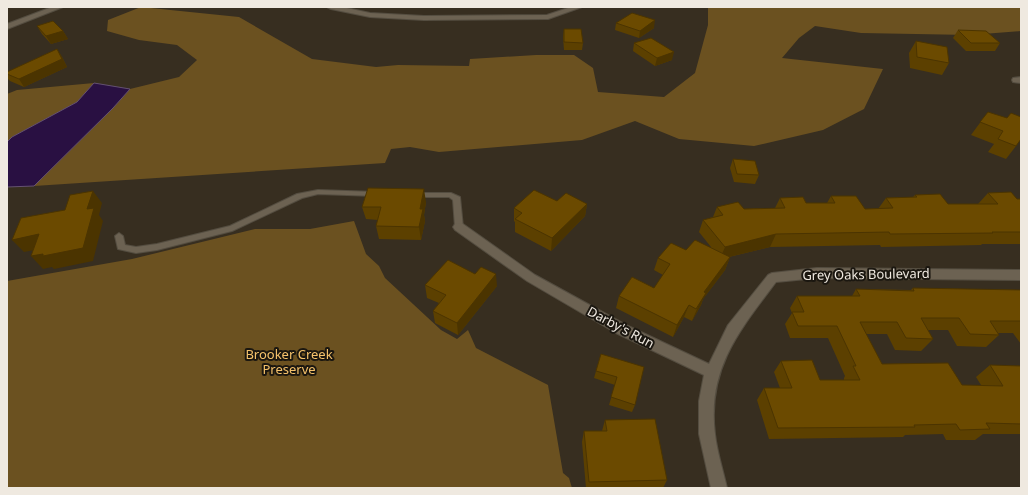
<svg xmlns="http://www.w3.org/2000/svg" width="1028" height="495" font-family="'Noto Sans',sans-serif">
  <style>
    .green { fill: #6b5120 }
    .water { fill: #291042; stroke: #645171 }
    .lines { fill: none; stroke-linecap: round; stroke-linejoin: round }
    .lane-casing { stroke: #544d40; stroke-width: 2 }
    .street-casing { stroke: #544d40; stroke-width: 2 }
    .lane { fill: #6c6252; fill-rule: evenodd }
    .street { fill: #6c6252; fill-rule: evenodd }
    .wall { fill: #5c4000 }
    .shaded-wall { fill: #4b3400 }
    .building { fill: #6b4a00; stroke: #4b3400 }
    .labels { text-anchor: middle; stroke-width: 4; stroke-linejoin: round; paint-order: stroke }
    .street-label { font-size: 13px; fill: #efe9e0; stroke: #1b1710 }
    .park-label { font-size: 13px; fill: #f5c26b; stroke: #1b1710 }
  </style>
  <rect width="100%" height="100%" fill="#372e20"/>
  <g class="green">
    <path d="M141 7 239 17 312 59 376 67 398 65 469 66 470 59 536 55H574L593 68 598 92 664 97 695 73 708 25V7H1021V31L970 35 861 33 815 26 799 38 782 58 883 69 864 109 823 130 754 146 679 139 635 121 582 140 439 152 410 147 391 149 385 163 34 186 113 108 130 89 179 77 197 60 177 45 139 40 107 31 108 20Z"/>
    <path d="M94 83 77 102 12 137 7 142V94L17 90Z"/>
    <path d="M354 221 366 254 379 266 385 278 441 330 457 339 468 330 476 348 548 385 563 473 569 478 572 488H7V281L132 259 255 229H310Z"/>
  </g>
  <path class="water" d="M94 83 130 89 113 108 34 186 7 187V142L12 137 77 102Z"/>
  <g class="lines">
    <defs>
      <g id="lane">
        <path d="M318 190 376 192 380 194 376 196 318 194 302 198 232 231 157 250 136 253 118 249 115 236 119 233 123 236 125 245 136 247 157 244 230 226 297 194Z"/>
        <path d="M412 193H451L460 197 463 227 462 229H456L455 227 453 200 449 197H412L411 195Z"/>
      </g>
      <g id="street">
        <path d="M52 7H63L7 29V24Z"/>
        <path d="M327 7H342L370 13 424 16 547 15 571 7H582L548 19 424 20 370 17 331 9Z"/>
        <path d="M1021 77V83L1013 82 1012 80 1013 78Z"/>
        <path d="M459 223 463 224 535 275 626 325 709 364 728 325 768 275 772 273 817 268 1021 270V280L817 278 776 282C739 331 707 369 715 434 717 452 723 470 727 488H711L699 434V401L704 375 616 333 527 281 455 230 453 227 455 224Z"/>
      </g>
    </defs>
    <use href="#lane" class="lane-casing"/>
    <use href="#street" class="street-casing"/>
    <use href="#lane" class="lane"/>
    <use href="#street" class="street"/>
  </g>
  <g class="wall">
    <path d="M616 23 654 28 639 38 615 30Z"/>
    <path d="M37 26 63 31 68 39 51 44 42 34Z"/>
    <path d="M564 29 583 43 582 50H564L563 37Z"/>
    <path d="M958 30 1000 43 995 51H966L953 38Z"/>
    <path d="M916 41 949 63 942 75 910 68 909 53Z"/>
    <path d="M634 43 672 60 655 66 633 51Z"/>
    <path d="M57 49 62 57 67 67 24 87 10 81 7 78V72Z"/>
    <path d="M988 112 1016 146 1006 159 988 152 994 144 971 135Z"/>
    <path d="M733 159 759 175 755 184 734 182 730 168Z"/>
    <path d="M988 193 1017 199H1021V244H982L981 245 881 247 880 245 770 247 729 257H730L725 270 703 299 701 305 692 321 684 317 673 337 616 308 619 296 654 288 663 275 654 270 658 258 686 250 711 247 699 232 703 220 713 217 717 207 744 209 775 208 780 198 806 203H827L831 196 865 209H878L886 198 913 197 915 195 948 204H978Z"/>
    <path d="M557 201 587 204 585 216 551 251 515 232V222L514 221V208Z"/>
    <path d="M426 202 424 215 425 221 421 240 379 239 376 226 378 220 366 219 362 207Z"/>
    <path d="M475 274 497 286 458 335 435 323 433 311 439 303 427 298 425 285Z"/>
    <path d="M913 288 1021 290V344L1013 333H998L999 335 986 347 957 346 948 330H928L933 339 921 351 895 350 887 334H866L882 364 962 385H981L976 377 990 365 1021 366V434H983L975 440H946L943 434 905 435 903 437 769 439 757 400 764 388H780L774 372 781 361 820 380H844V378L845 376 828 338H790L785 324 792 313 790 308 797 296H852L856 289 911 290Z"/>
    <path d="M601 354 635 405 632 412 609 405 615 385 594 378 596 371Z"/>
    <path d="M605 420 667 480 663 488H586L582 442 584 431H602Z"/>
  </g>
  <g class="shaded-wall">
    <path d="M655 20 654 28 639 38 640 31Z"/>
    <path d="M63 31 68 39 51 44 46 36Z"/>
    <path d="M57 49 62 57 67 67 24 87 19 79Z"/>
    <path d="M674 52 672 60 655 66 657 58Z"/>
    <path d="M424 189 426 202 424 215 425 221 421 240 419 227 420 209Z"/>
    <path d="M93 191 102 203 99 215 103 221 93 261 54 269 52 267 43 269 31 256 43 254 87 209Z"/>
    <path d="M587 204 585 216 551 251 552 238Z"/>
    <path d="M39 234 50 247 24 252 12 240Z"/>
    <path d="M776 234 770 247 720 259 725 247Z"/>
    <path d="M730 257 725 270 703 299 701 305 692 321 704 292Z"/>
    <path d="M496 274 497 286 458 335 457 323Z"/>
    <path d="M689 305 684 317 673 337 677 325Z"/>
  </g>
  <g class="building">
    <path d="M632 13 655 20 640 31 616 23Z"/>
    <path d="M53 21 63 31 46 36 37 26Z"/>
    <path d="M564 29H581L583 43 564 42Z"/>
    <path d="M958 30 986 31 1000 43H971Z"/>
    <path d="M651 38 674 52 657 58 634 43Z"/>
    <path d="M916 41 947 47 949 63 917 57Z"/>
    <path d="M57 49 62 59 19 79 7 74V72Z"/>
    <path d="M988 112 1007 118 1011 113 1021 117V139L1016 146 998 139 1003 131 980 122Z"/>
    <path d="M733 159 755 161 759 175 737 174Z"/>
    <path d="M368 188 424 189 420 209H423L419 227 376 226 381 207H362Z"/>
    <path d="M534 190 557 201 566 193 587 204 552 238 515 219 522 213 514 208Z"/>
    <path d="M93 191 87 209 94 208 83 248 43 256V254L31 256 39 234 12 240 21 218 65 210 70 195Z"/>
    <path d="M1011 192 1017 199H1021V232H992L993 233 890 234 889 232 776 234 725 247 703 220 723 215 717 207 738 202 744 209 785 208 780 198 803 197 806 203H835L831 196H856L865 209 893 208 886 198 917 197 915 195 940 194 948 204H998L988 193Z"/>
    <path d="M695 240 730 257 704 292 706 293 696 309 689 305 677 325 619 296 632 277 654 288 670 264 658 258 671 243 686 250Z"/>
    <path d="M448 260 475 274 481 267 496 274 457 323 433 311 446 295 425 285Z"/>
    <path d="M913 288 1021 290V321H990L999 335 970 334 959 318H921L933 339 906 338 897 322H860L882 364 948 363 962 385 1003 386 990 365 1021 366V424L986 423 990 429 960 430 956 424 914 425 915 427 778 428 764 388H792L781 361 812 360 820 380H860L853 366H856L837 326H798L792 312H804L797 296H860L856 289 914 291Z"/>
    <path d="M601 354 644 367 635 405 611 397 617 377 596 371Z"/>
    <path d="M655 419 667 480 589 482 584 431H607L605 420Z"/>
  </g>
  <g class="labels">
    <g class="street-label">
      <text transform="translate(866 274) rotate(-1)" y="5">Grey Oaks Boulevard</text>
      <text transform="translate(621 327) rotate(28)" y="5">Darby's Run</text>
    </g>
    <g class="park-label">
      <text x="289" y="359">Brooker Creek<tspan x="289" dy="15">Preserve</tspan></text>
    </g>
  </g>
  <rect width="1028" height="495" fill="none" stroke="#efe9e0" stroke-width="16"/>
</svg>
